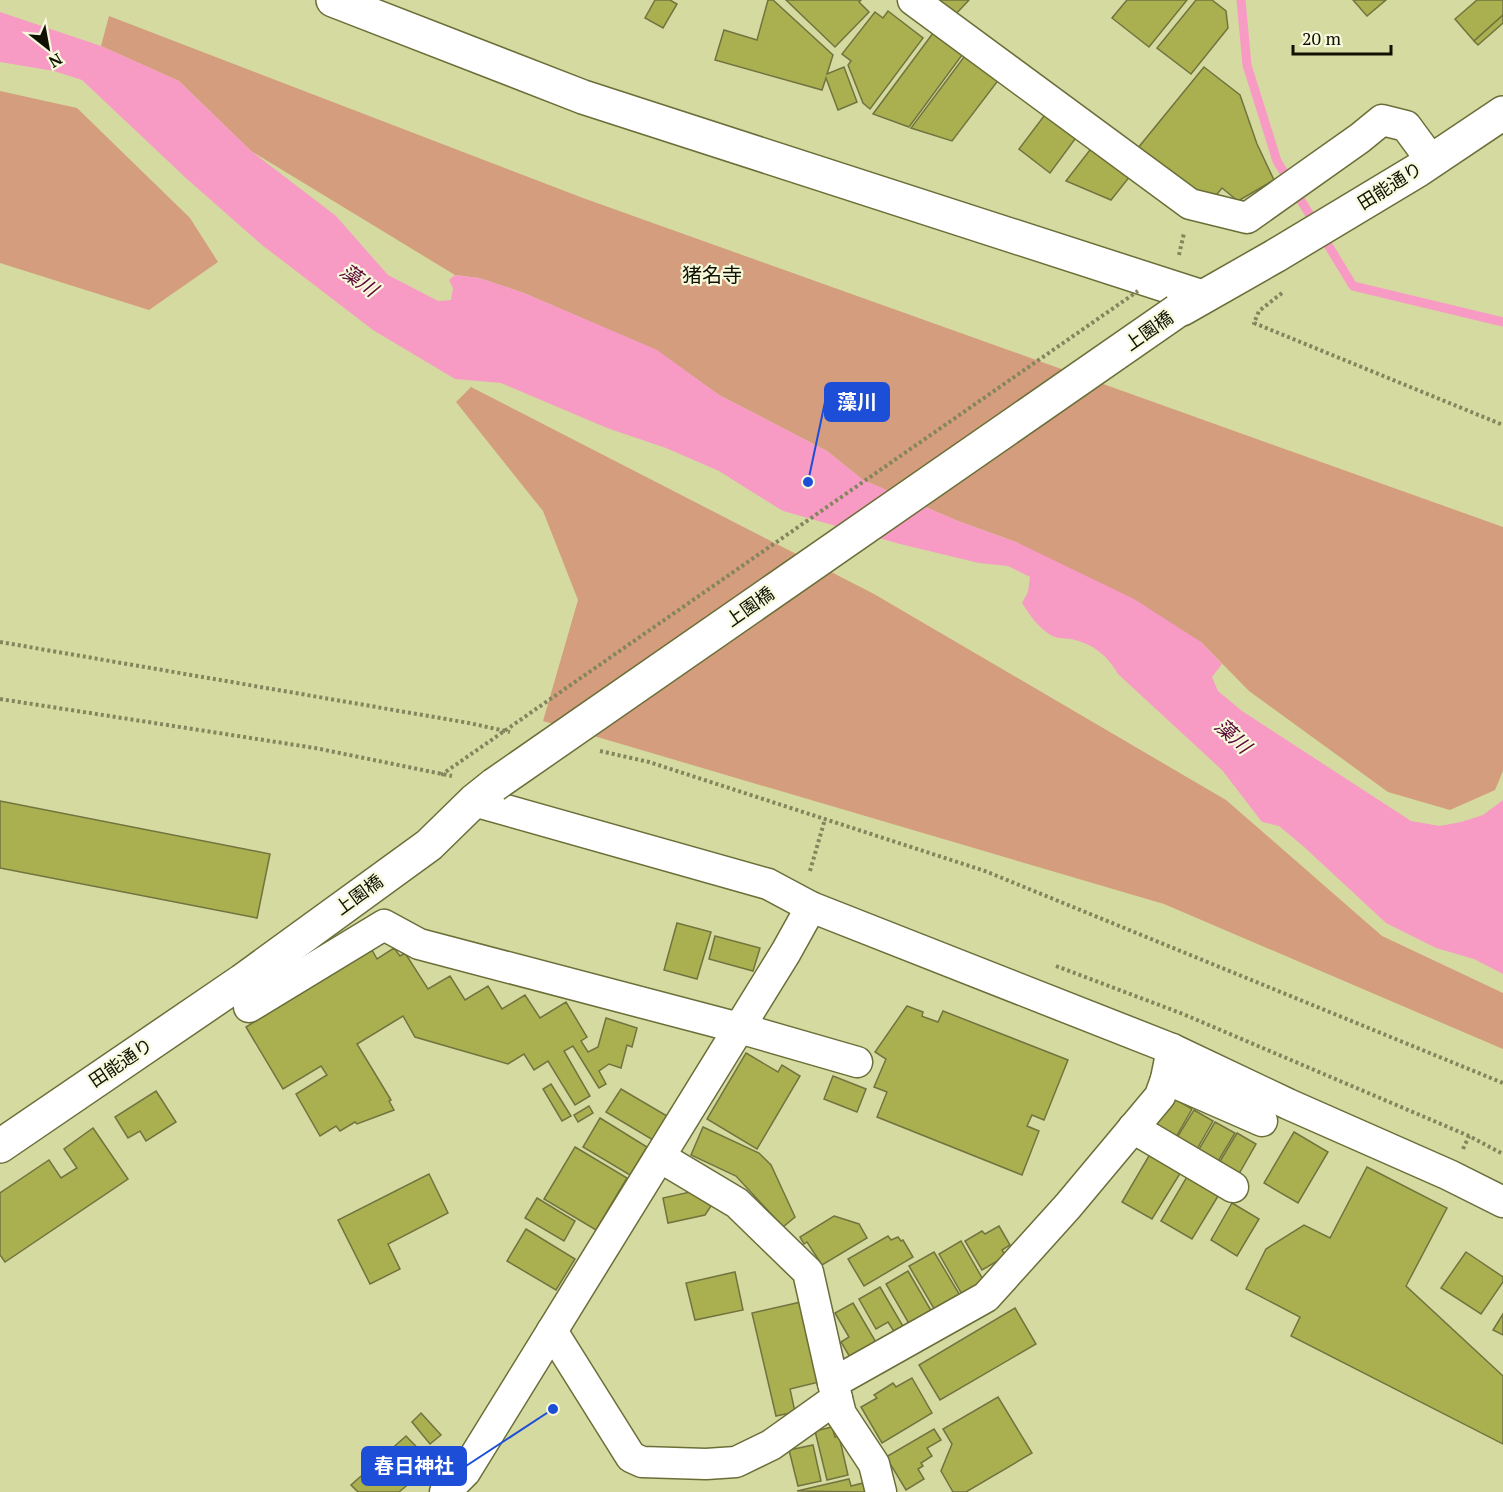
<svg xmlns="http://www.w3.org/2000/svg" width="1503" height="1492" font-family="'PT Serif','Noto Sans JP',serif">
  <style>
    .green { fill: #d49d7d }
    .water { fill: #f79bc4 }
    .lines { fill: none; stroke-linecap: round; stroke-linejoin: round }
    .stream { stroke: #f79bc4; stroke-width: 9 }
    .building { fill: #aab050; stroke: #71743e; stroke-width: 1.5 }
    .minor-casing { stroke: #6b6e38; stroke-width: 33 }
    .tertiary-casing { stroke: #6b6e38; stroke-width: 36 }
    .path { stroke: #83865d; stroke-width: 4; stroke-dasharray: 3 3; stroke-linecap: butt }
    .minor { stroke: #fff; stroke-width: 30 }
    .tertiary { stroke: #fff; stroke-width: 33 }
    .tertiary-bridge-casing { stroke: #6b6e38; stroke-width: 36; stroke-linecap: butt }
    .path-bridge { stroke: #83865d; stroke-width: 4; stroke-dasharray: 3 3; stroke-linecap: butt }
    .tertiary-bridge { stroke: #fff; stroke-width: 33 }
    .labels { text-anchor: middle; stroke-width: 4.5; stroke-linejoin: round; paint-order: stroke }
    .street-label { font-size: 18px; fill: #101100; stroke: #f6f9dc }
    .neighbourhood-label { font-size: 20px; fill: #101100; stroke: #f6f9dc }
    .water-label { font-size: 20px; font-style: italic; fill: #590737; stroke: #f6f9dc }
    .leader { fill: none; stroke: #1d4ed8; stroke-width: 2 }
    .callout-dot { fill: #1d4ed8; stroke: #f6f9dc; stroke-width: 2 }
    .callout { fill: #1d4ed8; stroke: #1d4ed8; stroke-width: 2 }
    .callout-label { font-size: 20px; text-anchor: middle; font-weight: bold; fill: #fff }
  </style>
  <rect width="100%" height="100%" fill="#d5daa0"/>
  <g class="green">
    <path d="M109 16 583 198 1503 527V771L1495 790 1450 810 1388 792 1249 691 1201 642 1016 542 958 521 863 480 827 451 719 395 656 350 524 293 479 278 455 275 251 151 179 81 101 46Z"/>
    <path d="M0 91 77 108 190 218 218 262 149 310 0 263Z"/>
    <path d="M471 387 874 594 1226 800 1382 936 1503 993V1049L1164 904 543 721 578 600 543 511 456 402Z"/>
  </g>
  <path class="water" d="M0 12 101 46 179 81 251 151 336 216 388 275 438 301 451 300 453 288 449 280 455 275 479 278 524 293 657 350 719 395 827 451 863 480 958 521 1016 542 1134 599 1201 642 1222 664 1212 677 1218 691 1242 711 1411 821 1440 826 1461 822 1483 815 1503 800V974L1474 959 1436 948 1386 923 1303 846 1279 826 1262 822 1222 770 1118 674C1108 656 1092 643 1071 639 1063 638 1056 639 1049 634 1037 626 1029 614 1022 603L1028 592 1030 577 1008 566 979 563 900 544 783 511 719 471 666 448 607 428 501 383 455 379 373 330 262 245 187 179 82 80 54 71 0 62Z"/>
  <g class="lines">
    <path class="stream" d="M1241 0 1247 65 1277 161 1353 286 1503 322"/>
  </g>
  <g class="building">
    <path d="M655 0H670L677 4 663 28 645 18Z"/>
    <path d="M768 0H773L833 55 827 74 844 67 857 102 838 110 826 78 822 90 715 60 724 30 757 40Z"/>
    <path d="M786 0H861L859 2 869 12 835 47Z"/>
    <path d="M938 0H969L954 16Z"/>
    <path d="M1127 0H1187L1149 47 1112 18Z"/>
    <path d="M1196 0H1212L1226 11 1228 28 1191 74 1157 48Z"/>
    <path d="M1353 0H1386L1367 16Z"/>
    <path d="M1477 0H1503V15L1474 41 1455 19Z"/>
    <path d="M888 11 923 38 870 109 863 103 848 65 851 61 842 54 875 12 883 18Z"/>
    <path d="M1503 15V23L1478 45 1474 41Z"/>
    <path d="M936 29 965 51 909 127 873 114Z"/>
    <path d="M967 53 1000 78 952 141 911 128Z"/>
    <path d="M1204 67 1240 95 1257 144 1274 180 1238 201 1222 188 1213 199 1187 186 1138 148Z"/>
    <path d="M1047 112 1078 135 1050 173 1019 149Z"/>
    <path d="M1093 146 1131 175 1111 200 1066 181Z"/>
    <path d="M0 801 270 854 257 918 0 868Z"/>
    <path d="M677 923 711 932 697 979 664 970Z"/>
    <path d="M715 936 760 948 753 971 709 959Z"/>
    <path d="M394 948 400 956 405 953 428 989 450 976 465 1000 488 986 502 1009 525 995 540 1018 566 1002 587 1037 581 1041 588 1052 598 1047 606 1018 637 1028 632 1047 627 1045 621 1068 609 1064 599 1071 606 1084 599 1088 573 1046 564 1051 590 1096 575 1105 548 1061 534 1070 524 1054 508 1064 415 1037 403 1016 357 1044 391 1100 389 1101 394 1110 357 1124 355 1122 340 1131 336 1126 320 1136 296 1094 327 1075 321 1066 283 1089 246 1027 372 950 377 959Z"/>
    <path d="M907 1006 923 1012 922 1016 924 1017 938 1022 943 1011 1068 1060 1044 1120 1032 1115 1027 1126 1039 1131 1022 1175 877 1117 887 1092 874 1087 886 1059 875 1052Z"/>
    <path d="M746 1053 778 1072 782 1065 800 1076 757 1149 707 1119Z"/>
    <path d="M833 1076 866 1089 857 1112 824 1099Z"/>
    <path d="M551 1084 571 1116 562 1121 543 1089Z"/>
    <path d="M621 1089 667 1116 653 1140 606 1112Z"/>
    <path d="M156 1091 176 1122 146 1141 140 1131 128 1138 115 1117Z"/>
    <path d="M1173 1098 1192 1109 1172 1144 1152 1132Z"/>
    <path d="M589 1106 593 1113 578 1122 574 1115Z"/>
    <path d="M1194 1110 1213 1121 1193 1156 1173 1144Z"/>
    <path d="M600 1118 647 1147 630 1175 583 1147Z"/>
    <path d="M1215 1122 1235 1133 1214 1168 1195 1156Z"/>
    <path d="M703 1127 759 1153 771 1165 795 1217 783 1227 736 1176 691 1155Z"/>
    <path d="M93 1128 128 1179 5 1262 0 1255V1193L49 1160 61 1178 77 1168 64 1149Z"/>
    <path d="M1294 1132 1328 1152 1298 1203 1264 1183Z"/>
    <path d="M1237 1133 1256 1144 1236 1179 1216 1168Z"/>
    <path d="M575 1147 627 1178 596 1230 544 1199Z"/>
    <path d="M1153 1149 1184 1167 1152 1219 1122 1202Z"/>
    <path d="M1367 1167 1447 1208 1406 1286 1503 1376V1444L1291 1336 1300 1317 1246 1289 1266 1249 1304 1225 1330 1238Z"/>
    <path d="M1191 1170 1223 1188 1192 1239 1161 1221Z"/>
    <path d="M429 1174 448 1213 388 1244 400 1269 370 1284 338 1220Z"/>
    <path d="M690 1192 711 1206 705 1215 668 1223 663 1198Z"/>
    <path d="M537 1198 575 1221 564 1241 525 1218Z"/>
    <path d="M1232 1203 1259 1219 1237 1256 1211 1240Z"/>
    <path d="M834 1216 859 1224 867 1238 822 1265 807 1242 804 1244 800 1237Z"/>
    <path d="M999 1226 1010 1245 1002 1250 1006 1256 982 1270 965 1241 982 1231 985 1234Z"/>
    <path d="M526 1229 575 1259 556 1290 507 1261Z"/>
    <path d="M888 1236 891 1240 898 1237 901 1241 903 1240 913 1257 864 1286 848 1259Z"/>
    <path d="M961 1241 985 1283 963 1296 939 1254Z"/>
    <path d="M934 1252 961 1297 936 1312 909 1266Z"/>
    <path d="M1466 1252 1503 1277V1282L1481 1314 1441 1288Z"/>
    <path d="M908 1271 933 1314 911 1327 886 1284Z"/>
    <path d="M735 1272 743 1310 695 1320 686 1283Z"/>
    <path d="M880 1287 904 1328 895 1333 888 1322 876 1329 859 1299Z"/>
    <path d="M801 1302 819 1382 790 1389 795 1412 776 1416 752 1313Z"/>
    <path d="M853 1303 877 1344 851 1359 841 1342 849 1337 835 1313Z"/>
    <path d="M1015 1308 1036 1344 940 1400 919 1365Z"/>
    <path d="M1503 1314V1335L1493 1330Z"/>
    <path d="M912 1378 932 1413 882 1443 861 1407 877 1398 874 1395 893 1383 896 1387Z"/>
    <path d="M998 1397 1032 1453 966 1492H953L941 1471 952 1444 943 1429Z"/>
    <path d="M421 1413 441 1435 430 1444 412 1422Z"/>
    <path d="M832 1427 835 1437 839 1436 848 1475 827 1480 815 1431Z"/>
    <path d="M934 1429 941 1440 927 1448 932 1456 921 1463 923 1466 918 1469 924 1479 906 1490 886 1457Z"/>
    <path d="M406 1436 434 1465 419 1479 417 1477 399 1492H358L351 1485Z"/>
    <path d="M813 1445 821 1481 798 1486 789 1450Z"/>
    <path d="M849 1479 851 1486 863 1483 865 1492 797 1491Z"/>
  </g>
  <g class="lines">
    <defs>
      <g id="minor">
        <path d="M913 0 1190 204 1247 218 1360 138 1382 120 1406 126 1431 160"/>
        <path d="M474 801 768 884 811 907 1172 1049 1288 1104 1449 1175 1503 1202"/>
        <path d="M249 1007 384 925 419 944 739 1028 857 1062"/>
        <path d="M1166 1079 1262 1121"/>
        <path d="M1133 1128 1233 1187"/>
        <path d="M660 1157 737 1203 808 1272 833 1383 841 1414 874 1464 881 1492"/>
        <path d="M552 1331 631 1457 642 1462 706 1464 736 1462 771 1445 837 1398"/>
        <path d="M833 1383 986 1297 1068 1206 1160 1096 1166 1079 1172 1049"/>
        <path d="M445 1492 465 1472 786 952 811 907"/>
      </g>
      <g id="tertiary">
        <path d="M333 0 583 97 1202 297"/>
        <path d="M1182 309 1275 256 1418 170 1503 113"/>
        <path d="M0 1146 242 981 429 845 474 801 494 785"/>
      </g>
    </defs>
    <use href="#minor" class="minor-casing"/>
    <use href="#tertiary" class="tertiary-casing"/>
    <g class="path">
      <path d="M1179 255 1184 233"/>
      <path d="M1282 293 1259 311 1254 323 1503 425"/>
      <path d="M0 642 469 723 510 732"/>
      <path d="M0 699 315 748 452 776"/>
      <path d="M600 751 649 762 985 871 1503 1083"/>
      <path d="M810 871 825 819"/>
      <path d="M1056 966 1183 1014 1469 1136 1503 1154"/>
      <path d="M1463 1149 1469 1136"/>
    </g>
    <use href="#minor" class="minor"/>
    <use href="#tertiary" class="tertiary"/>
    <defs>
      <path id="tertiary-bridge" d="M494 785 1177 311"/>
    </defs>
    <use href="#tertiary-bridge" class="tertiary-bridge-casing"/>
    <path class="path-bridge" d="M441 775 1138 291"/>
    <use href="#tertiary-bridge" class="tertiary-bridge"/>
  </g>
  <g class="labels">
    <g class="street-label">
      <text transform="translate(1390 186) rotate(-32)" y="6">田能通り</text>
      <text transform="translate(1149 331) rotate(-35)" y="6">上園橋</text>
      <text transform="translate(750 607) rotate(-35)" y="6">上園橋</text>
      <text transform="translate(359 895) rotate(-36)" y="6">上園橋</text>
      <text transform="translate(121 1063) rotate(-34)" y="6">田能通り</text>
    </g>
    <g class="neighbourhood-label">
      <text x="712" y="282">猪名寺</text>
    </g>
    <g class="water-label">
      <text transform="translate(359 280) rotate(36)" y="7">藻川</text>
      <text transform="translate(1233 736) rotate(43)" y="7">藻川</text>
    </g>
  </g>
  <path class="leader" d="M808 482L825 402M553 1409L466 1466"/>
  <g class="callout-dot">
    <circle cx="808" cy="482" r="6"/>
    <circle cx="553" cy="1409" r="6"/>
  </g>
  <g class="callout">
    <rect x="825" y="383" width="64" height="38" rx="6"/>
    <rect x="362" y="1447" width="104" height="38" rx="6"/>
  </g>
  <g class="callout-label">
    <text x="857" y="409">藻川</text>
    <text x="414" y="1473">春日神社</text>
  </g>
  <g transform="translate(48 48) rotate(149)" stroke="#f6f9dc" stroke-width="4.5" paint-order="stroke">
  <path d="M0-4.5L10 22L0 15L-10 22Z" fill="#101100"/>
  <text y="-9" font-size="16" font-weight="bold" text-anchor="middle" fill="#101100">N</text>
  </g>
  <path d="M1293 45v9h98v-9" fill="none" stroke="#101100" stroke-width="3"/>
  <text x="1302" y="45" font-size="18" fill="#101100" stroke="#f6f9dc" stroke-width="4.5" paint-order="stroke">20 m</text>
</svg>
